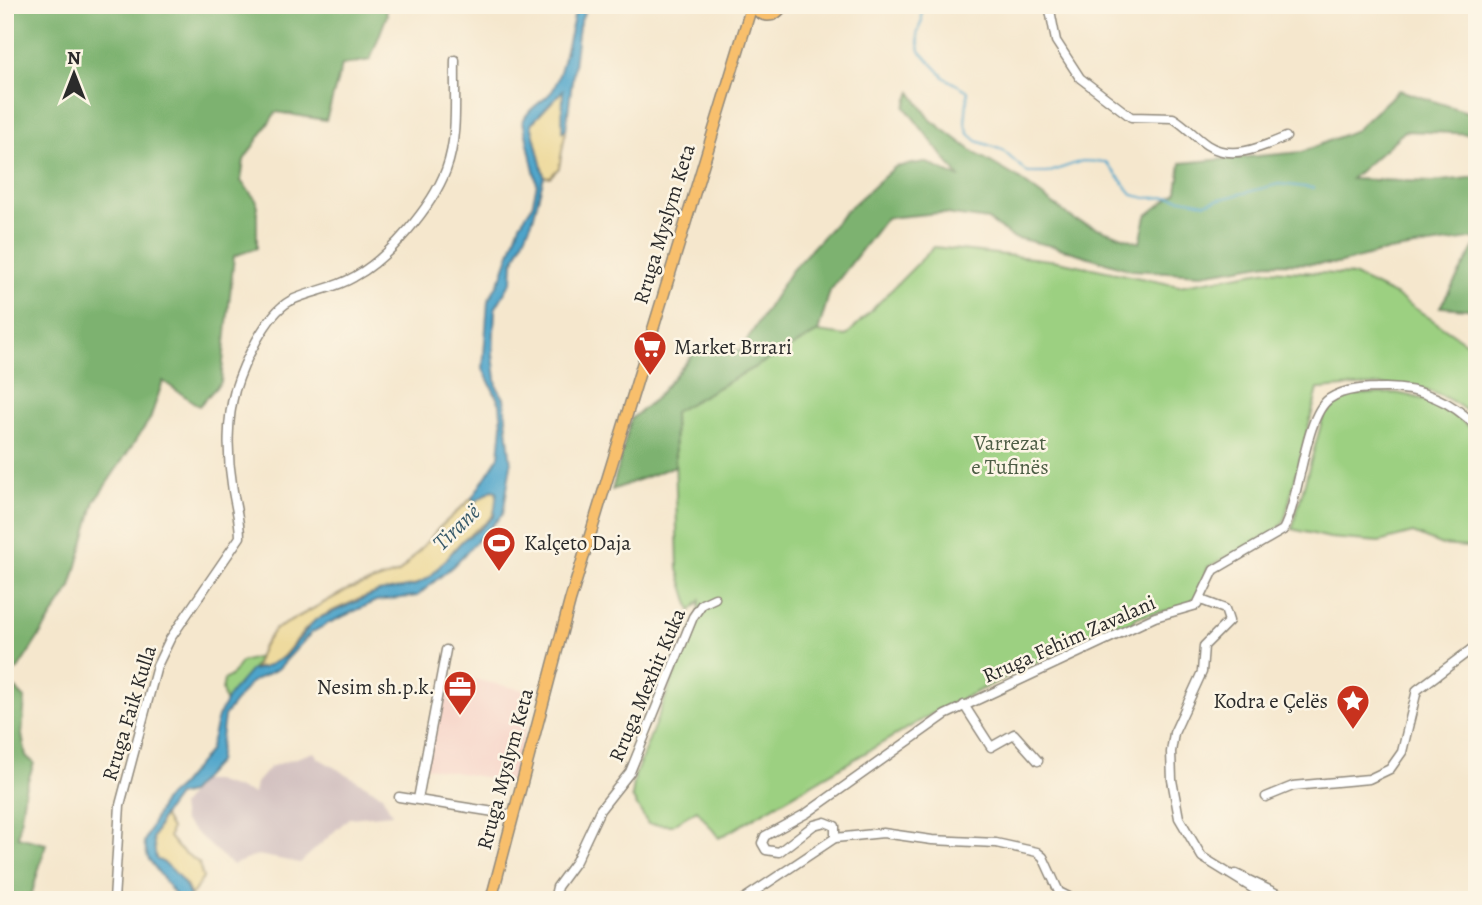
<svg xmlns="http://www.w3.org/2000/svg" width="1482" height="905" font-family="Alegreya,serif">
  <style>
    .built { fill: #f6d1c6 }
    .industrial { fill: #d1bfbf }
    .green { fill: #9cd081; stroke: #647e56; stroke-width: 2 }
    .forest { fill: #7db26f; stroke: #546e4d; stroke-width: 2 }
    .sand { fill: #eeda9e; stroke: #8c8264; stroke-width: 2 }
    .water { fill: #4da4ca; stroke: #3c687a; stroke-width: 2 }
    .lines { fill: none; stroke-linecap: round; stroke-linejoin: round }
    .stream { stroke: #4da4ca; stroke-width: 2 }
    .minor-casing { stroke: #90897c; stroke-width: 11 }
    .major-casing { stroke: #90897c; stroke-width: 13 }
    .minor { stroke: #fff; stroke-width: 8 }
    .major { stroke: #f8bf6c; stroke-width: 10 }
    .labels { text-anchor: middle; stroke-width: 5; stroke-linejoin: round; paint-order: stroke }
    .street-label { font-size: 21px; fill: #2b2b2b; stroke: #fcf5e5 }
    .poi-label { font-size: 21px; fill: #2b2b2b; stroke: #fcf5e5; text-anchor: start }
    .park-label { font-size: 21px; fill: #4d5d45; stroke: #fcf5e5 }
    .water-label { font-size: 23px; font-style: italic; fill: #395b6b; stroke: #fcf5e5 }
  </style>
  <rect width="100%" height="100%" fill="#fcf5e5"/>
  <filter id="ink" filterUnits="userSpaceOnUse"><feTurbulence type="fractalNoise" baseFrequency=".0143" numOctaves="2"/><feDisplacementMap in="SourceGraphic" scale="14" xChannelSelector="R" yChannelSelector="G"/><feConvolveMatrix kernelMatrix="1 2 1 2 8 2 1 2 1" color-interpolation-filters="sRGB"/></filter>
  <filter id="wash" filterUnits="userSpaceOnUse"><feTurbulence type="fractalNoise" baseFrequency=".00686" numOctaves="4" result="noise"/><feDisplacementMap in="SourceGraphic" scale="28" xChannelSelector="R" yChannelSelector="G"/><feGaussianBlur stdDeviation="1.57" result="paint"/><feColorMatrix in="noise" values="0 0 0 0 0 0 0 0 0 0 0 0 0 0 0 0 0 1.4 0 .05"/><feComposite in="paint" operator="in"/></filter>
  <g filter="url(#wash)">
    <rect width="100%" height="100%" fill="#f5e7cd"/>
    <path class="built" d="M445 673 534 692 513 782 425 767Z"/>
    <path class="industrial" d="M314 752 318 758 382 795 392 814 349 818 300 863 258 855 232 865 183 821 181 806 199 781H214L254 794 256 783 270 767Z"/>
    <g class="green">
      <path d="M934 247 1058 261 1179 286 1268 270 1353 275 1397 296 1477 350V422C1437 375 1372 385 1318 389L1284 522 1278 530 1208 567 1197 596 1188 606 1137 617 1130 625 1087 638 939 710 719 838 697 810 672 825 648 824 632 797 635 775 699 613 700 601 691 611 678 569 674 412 818 332 846 336Z"/>
      <path d="M1396 393C1432 399 1450 409 1477 434V548L1442 545 1413 533 1379 542 1330 538 1292 529 1324 414 1347 395Z"/>
      <path d="M259 657C253 675 234 686 226 704L222 690 224 680 232 675 241 662Z"/>
    </g>
    <g class="forest">
      <path d="M5 5H385L387 15 370 60 342 65 326 120 276 112 244 160 241 181 257 201V248L234 256 221 382 199 406 163 381 150 419 95 501 71 587 18 669 5 674Z"/>
      <path d="M1399 90 1477 115V134L1405 131 1351 179 1432 182 1477 177V238L1382 252 1338 264 1269 263 1202 274 1131 270 1056 247 1012 237 988 220 939 213 886 218 830 291 818 332 674 412 675 466 612 490 631 419 656 398 699 347 713 342 740 351 791 271 848 209 895 167 925 162 960 178 905 107 911 92 931 120 975 153 1018 178 1075 220 1140 243 1146 216 1177 192 1181 163 1302 152 1356 130Z"/>
      <path d="M1477 243V310L1440 307Z"/>
      <path d="M15 688 25 698 22 735 26 756 34 763 25 789 18 837 46 844 30 900H5V690Z"/>
    </g>
    <g class="sand">
      <path d="M563 90V131L566 129 559 168 550 177 544 176 531 124Z"/>
      <path d="M492 490 497 491C498 524 483 521 463 540 451 550 444 566 431 576 415 588 398 588 380 592 367 595 327 612 316 620 293 634 288 669 255 668L262 648 274 630 347 590 399 573 440 527 472 498 474 502Z"/>
      <path d="M163 815 171 829 169 837 178 848 199 863 203 878 191 896 186 885 156 859 153 838Z"/>
    </g>
    <path class="water" d="M577 5H587L579 26 566 129 562 131 563 90 531 124 544 176 533 219 513 263 512 280 495 309 493 354 497 387 504 398 511 465 503 514 453 566 417 596 376 601 329 623 311 633 278 669 251 682 224 716 218 762 189 793 177 796 163 815 153 838 156 859C170 864 189 885 190 900H179L148 858 144 842 163 801 180 786 209 751 218 717 230 694 251 670 263 668 284 657 315 620 378 592 413 586 431 576 463 540 479 530 494 516 497 491 492 490 475 502 472 498 499 456 502 425 500 404 483 369 488 301 502 276 520 224 532 206 537 184 523 121C529 107 544 102 553 90 561 77 572 24 577 5Z"/>
    <g class="lines">
      <path class="stream" d="M921 5 922 20 917 34 920 51 945 78 968 91 965 122 969 134 977 141 1002 150 1028 173H1047L1082 161 1106 162 1133 195 1146 198 1171 197 1205 203 1279 184 1313 188"/>
    </g>
  </g>
  <g filter="url(#ink)">
    <g class="lines">
      <defs>
        <g id="minor">
          <path d="M1049 5 1056 41 1080 78 1131 117 1173 118C1185 125 1195 137 1207 145 1232 161 1262 147 1286 137"/>
          <path d="M1201 600 1225 609 1229 621 1204 646 1202 672 1174 733 1171 752 1172 780 1179 818 1202 857 1262 894"/>
          <path d="M964 705 991 747 1014 734 1038 761"/>
          <path d="M399 797 513 815"/>
          <path d="M1266 797 1293 786 1369 779 1390 769 1402 752 1417 690 1477 645"/>
          <path d="M418 799 446 650"/>
          <path d="M835 838V826L825 822 814 825 779 852 766 850 762 843 765 836 807 813 945 715 1155 617 1197 605 1214 570 1283 530C1300 500 1304 417 1329 399 1345 388 1367 388 1386 388 1422 388 1452 401 1477 427"/>
          <path d="M1236 874 1290 900"/>
          <path d="M114 900 120 805 157 666 170 639 240 537C240 519 234 502 232 484 227 454 227 419 235 390 243 364 266 314 290 301 310 291 334 289 354 277 388 259 432 207 446 170 459 135 454 95 455 60"/>
          <path d="M554 900 557 887 576 861 600 810 630 772 693 617 702 604 715 598"/>
          <path d="M742 900 835 838 883 833 932 840 996 843 1037 852 1043 857 1059 892 1075 900"/>
          <path d="M1297 900 1316 896"/>
        </g>
        <g id="major">
          <path d="M753 5C761 19 775 19 783 5"/>
          <path d="M491 900 570 601 752 5"/>
        </g>
      </defs>
      <use href="#minor" class="minor-casing"/>
      <use href="#major" class="major-casing"/>
      <use href="#minor" class="minor"/>
      <use href="#major" class="major"/>
    </g>
  </g>
  <defs>
    <symbol id="supermarket-pin" viewBox="-11 -11 22 30"><path d="M0 17L-7.5 6A9.5 9.5 0 1 1 7.5 6Z" fill="#c8321e" stroke="#fcf5e5"/><path d="M-6-5.5h2.5l.6 2H6L4.5 2H-2.5L-4.4-4H-6ZM-1.5 3.2a1.3 1.3 0 1 0 .1 0ZM3 3.2a1.3 1.3 0 1 0 .1 0Z" fill="#fff"/></symbol>
    <symbol id="stadium-pin" viewBox="-11 -11 22 30"><path d="M0 17L-7.5 6A9.5 9.5 0 1 1 7.5 6Z" fill="#c8321e" stroke="#fcf5e5"/><path d="M0-5a6.5 5 0 1 0 0 10a6.5 5 0 1 0 0-10ZM-3.5-1.8h7v3.6h-7Z" fill="#fff"/></symbol>
    <symbol id="office-pin" viewBox="-11 -11 22 30"><path d="M0 17L-7.5 6A9.5 9.5 0 1 1 7.5 6Z" fill="#c8321e" stroke="#fcf5e5"/><path d="M-6-3h4V-5.5h4V-3h4V5H-6ZM-1-4.5V-3h2v-1.5ZM-6 0V1H6V0Z" fill="#fff"/></symbol>
    <symbol id="sight-pin" viewBox="-11 -11 22 30"><path d="M0 17L-7.5 6A9.5 9.5 0 1 1 7.5 6Z" fill="#c8321e" stroke="#fcf5e5"/><path d="M0-6L1.8-2.2L6-1.7L2.9 1.2L3.7 5.4L0 3.3L-3.7 5.4L-2.9 1.2L-6-1.7L-1.8-2.2Z" fill="#fff"/></symbol>
  </defs>
  <g fill-rule="evenodd">
    <use href="#supermarket-pin" x="631" y="328" width="38" height="52"/>
    <use href="#stadium-pin" x="480" y="524" width="38" height="52"/>
    <use href="#office-pin" x="441" y="668" width="38" height="52"/>
    <use href="#sight-pin" x="1334" y="682" width="38" height="52"/>
  </g>
  <g class="labels">
    <g class="street-label">
      <text transform="translate(664 224) rotate(-73)" y="7">Rruga Myslym Keta</text>
      <text transform="translate(1069 639) rotate(-24)" y="7">Rruga Fehim Zavalani</text>
      <text transform="translate(647 685) rotate(-67)" y="7">Rruga Mexhit Kuka</text>
      <text transform="translate(129 713) rotate(-73)" y="7">Rruga Faik Kulla</text>
      <text transform="translate(505 769) rotate(-75)" y="7">Rruga Myslym Keta</text>
    </g>
    <g class="poi-label">
      <text x="674" y="354">Market Brrari</text>
      <text x="524" y="550">Kalçeto Daja</text>
      <text x="435" y="694" text-anchor="end">Nesim sh.p.k.</text>
      <text x="1328" y="708" text-anchor="end">Kodra e Çelës</text>
    </g>
    <g class="park-label">
      <text x="1010" y="450">Varrezat<tspan x="1010" dy="24">e Tufinës</tspan></text>
    </g>
    <g class="water-label">
      <text transform="translate(456 527) rotate(-44)" y="8">Tiranë</text>
    </g>
  </g>
  <rect width="1482" height="905" fill="none" stroke="#fcf5e5" stroke-width="28"/>
  <g transform="translate(74 74)" stroke="#fcf5e5" stroke-width="5" paint-order="stroke">
  <path d="M0-5L12 26L0 18L-12 26Z" fill="#2b2b2b"/>
  <text y="-10" font-size="19" font-weight="bold" text-anchor="middle" fill="#2b2b2b">N</text>
  </g>
</svg>
